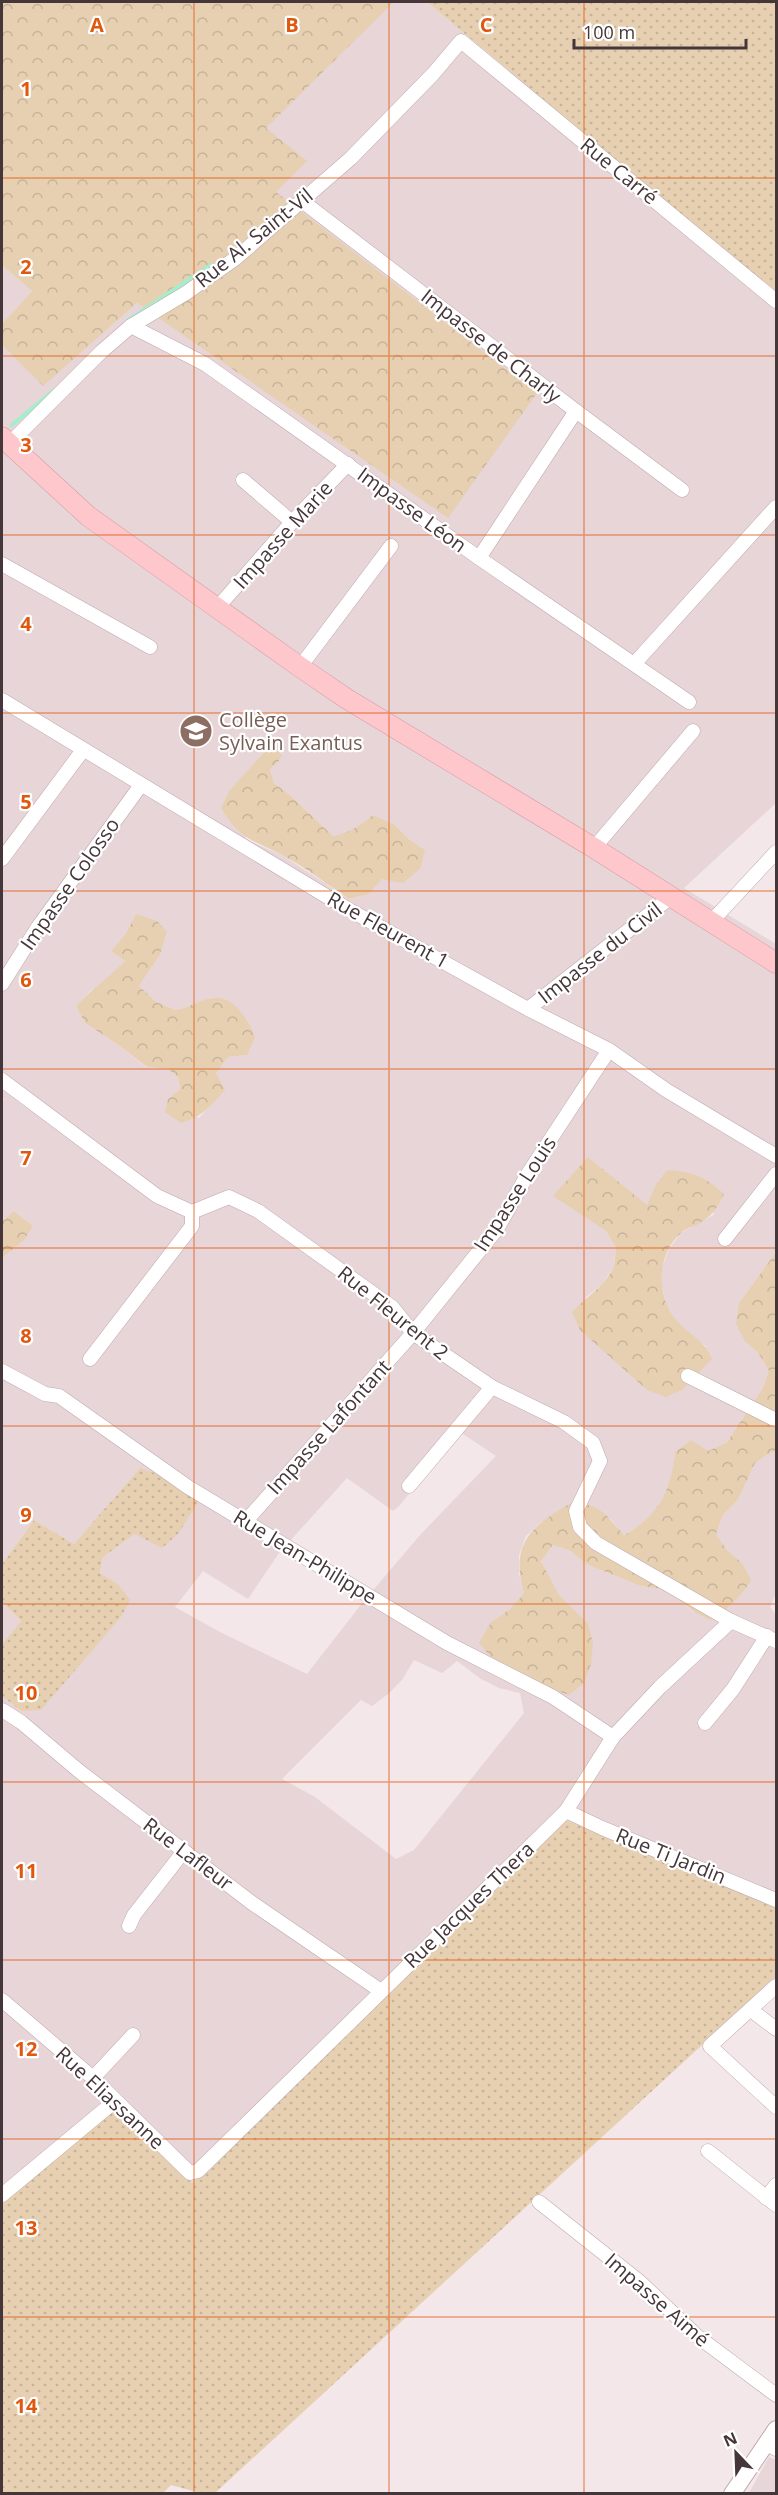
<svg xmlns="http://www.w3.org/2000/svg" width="778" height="2495" font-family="'Open Sans',sans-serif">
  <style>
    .residential { fill: #e7d5d8; fill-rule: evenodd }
    .grass { fill: url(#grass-dots) }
    .forest { fill: url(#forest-crowns) }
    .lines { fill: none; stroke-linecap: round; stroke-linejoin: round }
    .stream { stroke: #a5eecd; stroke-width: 4 }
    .minor-casing { stroke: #beaaae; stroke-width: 15 }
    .tertiary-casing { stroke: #beaaae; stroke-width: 18 }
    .secondary-casing { stroke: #d79ca4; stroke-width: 21 }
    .minor { stroke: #fff; stroke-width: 14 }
    .tertiary { stroke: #fff; stroke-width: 16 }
    .secondary { stroke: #fdc7cc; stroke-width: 20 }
    .grid { fill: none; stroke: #e0570e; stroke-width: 1.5; stroke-opacity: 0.55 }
    .labels { text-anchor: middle; stroke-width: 4.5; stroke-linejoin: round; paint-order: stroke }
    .street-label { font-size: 20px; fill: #45363a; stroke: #fff }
    .education-label { font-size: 20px; fill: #785e54; stroke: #fff; text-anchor: start }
    .grid-label { font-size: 20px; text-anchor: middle; font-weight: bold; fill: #e0570e; stroke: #fff; stroke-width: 4.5; stroke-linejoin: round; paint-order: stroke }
  </style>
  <defs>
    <pattern id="grass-dots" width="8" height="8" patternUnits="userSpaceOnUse" patternTransform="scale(1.5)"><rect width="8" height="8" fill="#e6d0b1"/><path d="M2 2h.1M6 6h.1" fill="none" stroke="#c7b399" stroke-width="1.8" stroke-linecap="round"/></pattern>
    <pattern id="forest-crowns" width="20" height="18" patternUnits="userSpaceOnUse" patternTransform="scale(1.5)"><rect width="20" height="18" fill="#e6d0b1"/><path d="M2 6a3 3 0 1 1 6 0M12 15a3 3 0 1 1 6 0" fill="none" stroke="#c7b399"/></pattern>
  </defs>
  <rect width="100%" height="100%" fill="#f3e7e9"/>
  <g class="residential">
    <path d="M394 2H427L776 294V803L684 888 776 944V1252L739 1303 745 1341 759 1354 769 1371 762 1389 727 1442 708 1451 675 1452 673 1472 667 1491 656 1510 642 1525 623 1535 611 1519 575 1501 541 1522 526 1536 519 1555V1574L524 1593 510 1609 491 1622 587 1624 559 1595 549 1578 541 1560 553 1545 571 1551 586 1564 641 1586 660 1589 678 1599 693 1612 742 1563 727 1550 716 1534 723 1515 738 1500 755 1463 771 1452 776 1453V1593L770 1607 776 1615V1906L561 1818 192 2183 113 2111 2 2202V1696L21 1711 92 1648 121 1617 118 1584 100 1573 103 1557 135 1534 140 1468 74 1544 34 1520 2 1564V1258L23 1241 13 1211 2 1222V1103L4 1099 2 1096V345L43 385 137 303 221 359 537 393 275 192 265 128ZM271 745 278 762 270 769 274 783 290 795 333 836 344 834 360 826 373 816 395 825 409 839 425 850 382 879 369 894 349 899 282 855 245 839ZM136 914 167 932 160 955 139 986 156 1002 176 1010 214 997 247 1055 228 1057 215 1074 224 1090 199 1118 168 1099 180 1089 178 1077 168 1069 146 1067 117 1044 85 1023 76 1006 90 991 107 980 125 961 111 951 126 933ZM588 1157 647 1206 655 1186 715 1214 681 1233 669 1249 662 1268V1287L667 1306 677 1323 708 1348 585 1298 602 1284 613 1268 616 1248 606 1231 554 1196ZM460 1432 496 1456 421 1534 363 1602 307 1674 220 1632 175 1607 203 1571 248 1599 279 1553 347 1478 393 1511 399 1506ZM414 1660 442 1673 457 1661 481 1679 499 1688 520 1693 524 1713 414 1850 396 1859 315 1797 282 1779 361 1700 372 1706 388 1694 402 1680Z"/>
    <path d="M2 265 32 291 2 324Z"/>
    <path d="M2 1602 21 1621 2 1644Z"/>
    <path d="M769 2457 776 2460V2493H749Z"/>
  </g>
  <g class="grass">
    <path d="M427 2H776V294Z"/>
    <path d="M140 1468 169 1478 199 1501 178 1534 162 1548 135 1534 103 1557 100 1573 118 1584 130 1600 121 1617 41 1710 21 1711 2 1696V1644L21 1621 2 1602V1564L34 1520 74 1544Z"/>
    <path d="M561 1818 776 1906V1977L215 2493H200L171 2485 162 2494H2V2202L113 2111 192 2183Z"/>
  </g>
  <g class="forest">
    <path d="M2 2H394L266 128 307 161 276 192 537 393 448 518 137 303 43 386 2 345V324L32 291 2 265Z"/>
    <path d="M271 745 282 755 278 762 270 769 274 783 290 795 333 836C349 833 360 826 373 815L395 825 409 839 425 850 420 869 403 883 382 879 369 894 349 899C327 884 305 867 282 855 251 838 241 841 221 808L230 790Z"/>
    <path d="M136 914 157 921 167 932 160 955 139 986 156 1002 176 1010C188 1007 200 1000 212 998 233 994 249 1021 255 1037L247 1055 228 1057 216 1073 225 1090C210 1107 203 1116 181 1123L165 1112 168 1099 180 1089 178 1077 168 1069 147 1067 117 1044 85 1023 76 1006C91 989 109 978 125 961L111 951 126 933Z"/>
    <path d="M588 1157 647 1205 655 1186 667 1170C694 1172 704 1176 724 1194 717 1209 712 1216 697 1225 692 1227 685 1229 681 1233 660 1251 657 1284 668 1307 679 1332 704 1336 712 1359L683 1389 666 1397 647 1390 580 1330 572 1312C585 1298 605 1286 613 1268 615 1262 615 1254 616 1248L606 1231 553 1196Z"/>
    <path d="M13 1211 33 1226 23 1241 2 1258V1222Z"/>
    <path d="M776 1252V1453L771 1452 755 1463 738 1500 723 1515 716 1534 727 1550 742 1563 751 1580C740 1598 728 1609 710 1620L693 1611 678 1599 660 1589 641 1586 586 1564 571 1551 553 1545 541 1561 559 1595 588 1624 593 1643 591 1664 584 1683 569 1695 540 1685 494 1661 479 1643 491 1622 510 1609 524 1593C509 1542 533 1524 575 1501 604 1508 605 1514 624 1535 659 1516 671 1491 675 1452L691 1440 708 1451 727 1442 762 1389 769 1371 759 1354 745 1341 736 1324 739 1303Z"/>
  </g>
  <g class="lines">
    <g class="stream">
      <path d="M127 321 211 265"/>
      <path d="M12 425 54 390"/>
    </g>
    <defs>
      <g id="minor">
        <path d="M302 201 576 411 682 490"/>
        <path d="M131 326 205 364 479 558 689 702"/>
        <path d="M9 444 101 352 131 326 186 293 236 258 351 158 433 74 461 41 776 301"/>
        <path d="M243 480 292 522"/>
        <path d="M479 558 576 411"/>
        <path d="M2 564 150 647"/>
        <path d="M218 607 292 522 348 464"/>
        <path d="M634 664 776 507"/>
        <path d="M300 667 391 546"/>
        <path d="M2 700 346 908 528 1009 609 1050 666 1090 776 1156"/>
        <path d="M594 848 693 731"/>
        <path d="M2 859 83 750"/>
        <path d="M711 922 776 852"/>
        <path d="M2 984 38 927 141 785"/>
        <path d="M528 1009 671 897"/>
        <path d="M2 1080 157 1196 192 1212 229 1197 258 1211 392 1307 413 1333 492 1387 564 1422 593 1443 600 1461 576 1511 580 1527 596 1543 731 1621 776 1641"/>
        <path d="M725 1239 776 1174"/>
        <path d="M90 1359 192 1226V1212"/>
        <path d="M2 1371 45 1394 59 1396 188 1487 447 1643 553 1697 613 1737"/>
        <path d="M688 1376 776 1420"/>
        <path d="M409 1486 492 1387"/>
        <path d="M246 1521 413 1333 497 1229 529 1172 609 1050"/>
        <path d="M2 1710 21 1722 79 1771 252 1903 381 1991"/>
        <path d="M705 1723 733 1689 767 1636"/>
        <path d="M566 1811 602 1828 776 1900"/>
        <path d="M129 1926 134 1915 184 1851"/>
        <path d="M776 1986 710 2046 776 2107"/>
        <path d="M2 2000 93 2078 190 2173 198 2171 566 1811 613 1737 660 1687 731 1621"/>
        <path d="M751 2010 776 2029"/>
        <path d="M93 2078 133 2035"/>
        <path d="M708 2151 776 2205"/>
        <path d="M2 2195 115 2101"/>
        <path d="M766 2198 776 2185"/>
        <path d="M539 2202 640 2282 697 2336 776 2395"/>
        <path d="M766 2443 776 2449"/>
      </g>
      <path id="tertiary" d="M732 2494 776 2429"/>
      <path id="secondary" d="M2 437 88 516 300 667 347 699 594 848 776 963"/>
    </defs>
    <use href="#minor" class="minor-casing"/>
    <use href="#tertiary" class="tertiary-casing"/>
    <use href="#secondary" class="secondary-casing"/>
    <use href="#minor" class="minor"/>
    <use href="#tertiary" class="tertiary"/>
    <use href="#secondary" class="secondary"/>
  </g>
  <path class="grid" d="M194 2V2494M389 2V2494M584 2V2494M2 178H776M2 356H776M2 535H776M2 713H776M2 891H776M2 1069H776M2 1248H776M2 1426H776M2 1604H776M2 1782H776M2 1960H776M2 2139H776M2 2317H776"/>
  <defs>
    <symbol id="school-disc" viewBox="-11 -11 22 22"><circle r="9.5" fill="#8d6e63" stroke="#fff"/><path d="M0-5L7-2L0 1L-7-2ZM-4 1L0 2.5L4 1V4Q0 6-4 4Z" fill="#fff"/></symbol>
  </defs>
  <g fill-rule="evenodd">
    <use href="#school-disc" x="177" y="712" width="38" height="38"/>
  </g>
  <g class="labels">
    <g class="street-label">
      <text transform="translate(619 171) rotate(39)" y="7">Rue Carré</text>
      <text transform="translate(254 238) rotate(-39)" y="7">Rue Al. Saint-Vil</text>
      <text transform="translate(491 346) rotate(38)" y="7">Impasse de Charly</text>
      <text transform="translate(412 510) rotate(36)" y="7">Impasse Léon</text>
      <text transform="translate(283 535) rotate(-48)" y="7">Impasse Marie</text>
      <text transform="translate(70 884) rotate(-55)" y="7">Impasse Colosso</text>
      <text transform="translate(388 930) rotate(29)" y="7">Rue Fleurent 1</text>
      <text transform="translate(600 953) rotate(-38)" y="7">Impasse du Civil</text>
      <text transform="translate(515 1194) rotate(-57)" y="7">Impasse Louis</text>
      <text transform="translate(393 1313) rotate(39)" y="7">Rue Fleurent 2</text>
      <text transform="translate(329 1427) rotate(-48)" y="7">Impasse Lafontant</text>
      <text transform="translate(305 1557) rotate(31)" y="7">Rue Jean-Philippe</text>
      <text transform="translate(188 1854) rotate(37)" y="7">Rue Lafleur</text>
      <text transform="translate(671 1856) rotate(22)" y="7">Rue Ti Jardin</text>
      <text transform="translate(469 1905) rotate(-44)" y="7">Rue Jacques Thera</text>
      <text transform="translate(110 2098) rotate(43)" y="7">Rue Eliassanne</text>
      <text transform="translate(657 2300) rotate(41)" y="7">Impasse Aimé</text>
    </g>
    <g class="education-label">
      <text x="219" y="727">Collège<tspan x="219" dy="23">Sylvain Exantus</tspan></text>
    </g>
  </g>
  <g class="grid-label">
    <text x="97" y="32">A</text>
    <text x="292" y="32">B</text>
    <text x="486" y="32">C</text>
    <text x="26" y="96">1</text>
    <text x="26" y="274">2</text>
    <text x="26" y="452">3</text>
    <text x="26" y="631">4</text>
    <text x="26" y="809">5</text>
    <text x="26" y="987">6</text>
    <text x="26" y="1165">7</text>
    <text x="26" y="1343">8</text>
    <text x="26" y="1522">9</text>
    <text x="26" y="1700">10</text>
    <text x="26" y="1878">11</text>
    <text x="26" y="2056">12</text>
    <text x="26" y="2235">13</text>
    <text x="26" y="2413">14</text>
  </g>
  <rect width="778" height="2495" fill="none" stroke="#45363a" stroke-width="6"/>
  <g transform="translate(736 2453) rotate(337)" stroke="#ffffff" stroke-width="4.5" paint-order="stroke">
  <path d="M0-4.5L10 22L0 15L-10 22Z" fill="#45363a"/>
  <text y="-9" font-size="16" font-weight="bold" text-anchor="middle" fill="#45363a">N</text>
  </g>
  <path d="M574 39v9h172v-9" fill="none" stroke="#45363a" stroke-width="3"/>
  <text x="583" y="39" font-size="18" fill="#45363a" stroke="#ffffff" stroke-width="4.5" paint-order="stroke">100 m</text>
</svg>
